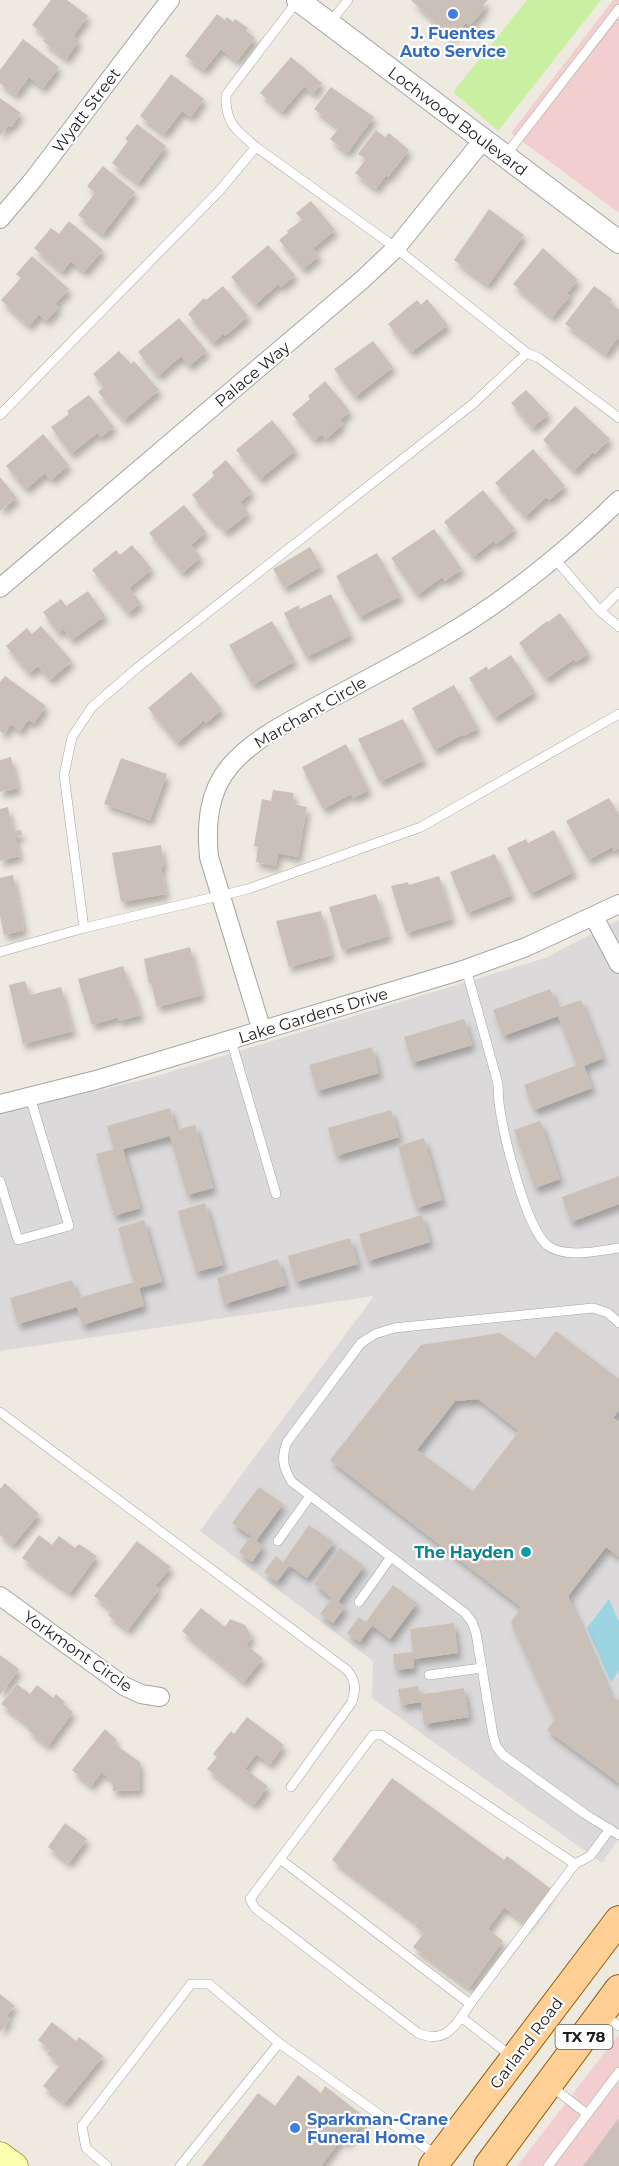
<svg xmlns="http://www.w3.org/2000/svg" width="619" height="2166" font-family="Montserrat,sans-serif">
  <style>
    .residential { fill: #dbd9d9 }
    .commercial { fill: #f2cfce }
    .grass { fill: #c9efa1 }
    .water { fill: #9cd4e2 }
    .building { fill: #cbc0b7; fill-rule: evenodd; filter: url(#shadow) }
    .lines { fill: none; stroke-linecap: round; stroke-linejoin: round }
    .service-casing { stroke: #a4a4a4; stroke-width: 10 }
    .minor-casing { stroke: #a4a4a4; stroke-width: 20 }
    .tertiary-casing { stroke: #a4a4a4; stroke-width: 24 }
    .secondary-casing { stroke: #6d7700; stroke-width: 27 }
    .primary-casing { stroke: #956000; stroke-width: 30 }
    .service { stroke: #fff; stroke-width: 9 }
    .minor { stroke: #fff; stroke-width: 18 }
    .tertiary { stroke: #fff; stroke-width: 22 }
    .secondary { stroke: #fdffaf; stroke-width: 26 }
    .primary { stroke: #ffcf96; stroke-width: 28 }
    .shop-dot { fill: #3f7fe0; stroke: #fff; stroke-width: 2 }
    .culture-dot { fill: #0f9aa8; stroke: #fff; stroke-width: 2 }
    .labels { text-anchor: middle; stroke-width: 4.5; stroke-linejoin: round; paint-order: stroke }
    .shield { fill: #fff; stroke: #616161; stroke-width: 1.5 }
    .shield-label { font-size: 15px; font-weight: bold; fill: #1d1d1d }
    .shop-label { font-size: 16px; font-weight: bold; fill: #366cbe; stroke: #fff }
    .street-label { font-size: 16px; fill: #1d1d1d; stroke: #fff }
    .culture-label { font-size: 16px; font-weight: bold; fill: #0d838f; stroke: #fff; text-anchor: end }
  </style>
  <defs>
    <filter id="shadow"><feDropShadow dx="3.5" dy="6" stdDeviation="3" flood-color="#0004"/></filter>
  </defs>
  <rect width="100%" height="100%" fill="#efeae1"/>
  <path class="residential" d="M619 920V1838L602 1863 372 1698 373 1661 200 1531 374 1296 0 1351V1114L150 1078 545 958Z"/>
  <g class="commercial">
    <path d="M613 0H619V213L511 133Z"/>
    <path d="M619 2034V2166H517Z"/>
  </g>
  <path class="grass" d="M527 0H601L498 131 453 92Z"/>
  <path class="water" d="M609 1599 619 1622V1671L611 1682 587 1628Z"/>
  <g class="building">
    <path d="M51 0H67L88 16 73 36 79 41 66 59 43 41 47 37 32 25Z"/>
    <path d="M411 0H488L483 5 485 8 474 21 469 25 466 23 452 38Z"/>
    <path d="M217 14 225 20 227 17 233 22 235 19 248 28 246 31 255 38 237 61 221 49 204 70 185 56Z"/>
    <path d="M23 39 59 67 43 88 29 77 16 95 0 83V70Z"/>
    <path d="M291 57 322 83 313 94 304 86 282 112 260 93Z"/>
    <path d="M171 74 204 99 191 117 182 111 164 134 140 116Z"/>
    <path d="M331 87 374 117 347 153 330 139 339 128 314 109Z"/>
    <path d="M0 98 21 113 11 127 8 125 0 136Z"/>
    <path d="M137 124 166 146 138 183 112 163 128 141 125 139Z"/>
    <path d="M376 130 385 137 389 133 409 150 388 177 386 175 376 189 355 173 366 159 358 154Z"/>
    <path d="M103 166 135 192 103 234 78 215 95 193 87 186Z"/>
    <path d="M311 201 335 230 313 248 319 256 303 269 279 240 288 233 287 231 302 220 296 213Z"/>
    <path d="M489 209 524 235 488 285 454 260Z"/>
    <path d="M69 221 103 250 84 272 71 261 62 272 34 248 51 228 59 234Z"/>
    <path d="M268 245 295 275 281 287 278 284 255 305 231 277Z"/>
    <path d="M543 248 578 280 567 293 570 296 552 317 513 284Z"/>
    <path d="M32 256 69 289 55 304 59 307 46 321 39 314 29 326 1 300 21 278 16 274Z"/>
    <path d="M223 286 248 316 225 336 223 334 213 343 188 314 204 298 206 300Z"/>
    <path d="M594 286 612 299 609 302 619 310V336L606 354 565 324Z"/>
    <path d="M427 299 448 325 411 352 388 324 417 300 421 305Z"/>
    <path d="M179 318 207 351 189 366 181 356 158 376 138 352Z"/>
    <path d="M373 341 393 367 355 397 334 369Z"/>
    <path d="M119 351 131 364 134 361 159 390 124 420 98 392 104 387 93 374Z"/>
    <path d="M325 381 350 411 340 420 343 424 326 439 322 434 314 440 292 414 310 399 308 396Z"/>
    <path d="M526 390 549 414 532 428 511 403Z"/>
    <path d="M89 395 114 427 101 437 97 433 71 454 51 427 69 414 67 411Z"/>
    <path d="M575 406 610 439 595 454 593 452 574 471 543 440Z"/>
    <path d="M272 420 296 450 260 479 236 450Z"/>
    <path d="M43 434 69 465 51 480 45 473 26 489 6 466Z"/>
    <path d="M533 449 565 486 549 500 546 497 525 517 495 483Z"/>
    <path d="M226 460 252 492 240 502 249 513 225 532 216 520 214 522 192 495 214 476 212 472Z"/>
    <path d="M0 477 17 498 0 511Z"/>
    <path d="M483 490 515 529 496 544 493 541 473 557 444 522Z"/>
    <path d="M184 505 206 532 191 545 201 557 182 573 149 533Z"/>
    <path d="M434 529 462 569 445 581 442 577 417 595 391 558Z"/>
    <path d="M132 545 152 569 129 588 141 603 128 613 92 570 116 550 120 555Z"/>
    <path d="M310 547 321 566 284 588 273 569Z"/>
    <path d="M377 553 401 596 359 617 336 576Z"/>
    <path d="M88 591 105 616 71 640 64 629 58 633 43 612 61 599 66 606Z"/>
    <path d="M331 594 351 635 306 657 284 613 299 605 300 609Z"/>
    <path d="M560 613 589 653 576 662 574 659 546 679 519 643 547 621 548 622Z"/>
    <path d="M272 621 295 661 252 685 229 645Z"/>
    <path d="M41 626 72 661 50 680 38 666 29 673 6 646 27 628 32 634Z"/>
    <path d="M511 655 535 692 494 718 469 678 487 666 488 670Z"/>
    <path d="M191 672 222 709 206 723 204 720 177 743 148 708Z"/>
    <path d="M5 676 46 706 34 723 28 720 20 731 11 724 4 734 0 731V682Z"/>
    <path d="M454 685 478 728 464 736 463 734 434 750 412 708Z"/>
    <path d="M403 719 424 760 380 782 358 739Z"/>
    <path d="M346 744 369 790 353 798 351 794 323 809 302 767Z"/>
    <path d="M11 757 18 788 0 792V760Z"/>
    <path d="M121 758 167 774 150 820 104 804Z"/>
    <path d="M273 790 294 793 292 804 307 807 298 857 278 853 276 866 256 862 258 847 254 846 262 799 271 801Z"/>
    <path d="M609 798 619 815V848L614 851 612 847 588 860 566 821Z"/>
    <path d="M8 807 13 831 21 830 22 835 15 837 20 856 0 861V809Z"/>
    <path d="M554 830 574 872 530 894 507 848 526 839 528 843Z"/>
    <path d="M161 845 164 866 161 867 166 894 121 902 112 853Z"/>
    <path d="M495 854 512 895 467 913 450 872Z"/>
    <path d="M13 875 24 930 4 935 0 916V878Z"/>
    <path d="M439 876 452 919 406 933 391 886 408 882 409 885Z"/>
    <path d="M376 894 389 936 342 950 329 907Z"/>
    <path d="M321 911 332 955 289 967 276 921Z"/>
    <path d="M190 947 202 995 157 1007 151 983 149 984 144 959Z"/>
    <path d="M123 966 130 987 132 986 141 1015 119 1021 118 1017 92 1025 78 979Z"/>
    <path d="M25 981 30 995 61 987 73 1031 23 1044 9 985Z"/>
    <path d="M550 989 558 1008 581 1000 603 1058 584 1066 592 1088 534 1110 524 1085 577 1065 558 1016 503 1036 493 1010Z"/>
    <path d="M464 1019 472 1045 412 1063 404 1037Z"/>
    <path d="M372 1047 379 1073 317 1091 309 1065Z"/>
    <path d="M170 1108 176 1130 195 1125 213 1188 187 1195 170 1136 123 1149 140 1208 114 1216 96 1154 114 1149 107 1126Z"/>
    <path d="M391 1110 399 1137 336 1156 328 1128Z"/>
    <path d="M540 1121 560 1179 535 1188 514 1130Z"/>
    <path d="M424 1138 442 1200 416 1208 398 1146Z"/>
    <path d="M619 1176V1204L571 1222 562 1197Z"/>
    <path d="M205 1203 223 1265 196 1272 178 1211Z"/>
    <path d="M422 1215 430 1242 368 1261 359 1234Z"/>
    <path d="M144 1220 162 1282 139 1288 144 1306 82 1325 77 1307 18 1324 10 1298 72 1280 78 1298 134 1282 118 1228Z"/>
    <path d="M350 1238 358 1264 295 1282 288 1256Z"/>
    <path d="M278 1259 286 1285 224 1304 217 1278Z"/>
    <path d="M556 1331 619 1379V1410L613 1418 619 1422V1557L606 1547 568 1596 610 1694 619 1700V1783L547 1730 555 1719 511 1622 521 1607 330 1460 421 1345 500 1333 535 1358ZM478 1399 519 1431 473 1491 417 1450 455 1401Z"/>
    <path d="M5 1483 39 1514 13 1545 0 1535V1489Z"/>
    <path d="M259 1487 283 1504 256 1541 263 1546 252 1562 239 1552 251 1536 232 1523Z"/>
    <path d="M309 1525 334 1542 307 1578 289 1565 277 1582 264 1572 276 1556 283 1562Z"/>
    <path d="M39 1535 52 1545 59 1536 75 1548 79 1544 97 1556 70 1593 22 1558Z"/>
    <path d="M137 1541 171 1567 155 1586 159 1589 128 1630 108 1615 112 1610 94 1596Z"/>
    <path d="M340 1548 364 1566 338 1602 345 1607 333 1623 320 1614 332 1598 314 1584Z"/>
    <path d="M393 1585 417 1603 390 1639 372 1625 360 1642 347 1633 359 1617 366 1622Z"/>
    <path d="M201 1608 225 1627 230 1619 245 1625 252 1637 246 1645 263 1658 244 1682 182 1631Z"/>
    <path d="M454 1623 458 1653 413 1659 414 1668 395 1670 393 1654 413 1652 410 1629Z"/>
    <path d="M0 1655 19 1669 0 1695Z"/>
    <path d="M17 1684 30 1694 37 1685 53 1698 56 1694 65 1702 63 1704 73 1712 48 1746 28 1730 30 1726 1 1704Z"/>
    <path d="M418 1686 419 1695 464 1688 469 1717 424 1724 421 1702 401 1705 398 1689Z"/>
    <path d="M247 1717 284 1745 270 1764 256 1754 245 1769 268 1786 254 1805 207 1769 217 1757 213 1754 231 1731 234 1734Z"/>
    <path d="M105 1729 117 1740 113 1743 140 1762V1790L113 1791 112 1780 102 1772 91 1786 72 1770Z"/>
    <path d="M392 1778 504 1860 507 1856 551 1889 526 1924 504 1907 488 1929 503 1941 469 1988 413 1947 424 1933 415 1926 417 1923 332 1860Z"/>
    <path d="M65 1823 87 1839 69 1863 48 1847Z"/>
    <path d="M0 1994 15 2006 6 2016 10 2019 0 2032Z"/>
    <path d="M52 2022 76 2041 79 2037 103 2056 65 2103 43 2086 61 2064 47 2054 50 2050 38 2040Z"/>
    <path d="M298 2075 321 2093 325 2086 366 2118 347 2143 342 2138 321 2166H202L258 2093 275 2106Z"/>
    <path d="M619 2118V2166H583Z"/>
  </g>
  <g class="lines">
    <defs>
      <g id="service">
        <path d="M298 0 226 95C225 123 236 130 256 147L396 248 527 353"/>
        <path d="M329 24 348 0"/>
        <path d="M505 156 619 9"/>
        <path d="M0 415 220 190 256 147"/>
        <path d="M554 558 600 611 619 627"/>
        <path d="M600 611 619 592"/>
        <path d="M84 928 64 775 72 737 92 707 137 668 474 403 527 353 539 358 619 418"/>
        <path d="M0 952 84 928 248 889 421 827 619 714"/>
        <path d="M466 969C476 1006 487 1043 497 1080 499 1087 498 1095 499 1103 503 1133 525 1226 547 1245 565 1259 598 1251 619 1248"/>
        <path d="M231 1040 276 1194"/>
        <path d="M0 1181 18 1240 69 1226 30 1097"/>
        <path d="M619 1323 608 1313 593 1308 394 1328 375 1334 361 1343 287 1442C281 1458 283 1468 292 1482L465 1613 472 1622 476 1633 493 1735 496 1746 503 1755 585 1814 619 1835"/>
        <path d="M0 1412 347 1670C356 1681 356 1688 352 1702L291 1787"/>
        <path d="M278 1541 310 1496"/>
        <path d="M359 1602 391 1557"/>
        <path d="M429 1675 482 1668"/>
        <path d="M280 1859 250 1899 255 1908 418 2033C446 2045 456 2025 470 2004"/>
        <path d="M575 1864 382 1735H373L280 1859 470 2004 575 1864 590 1856 610 1829"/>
        <path d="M603 2015 619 2026"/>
        <path d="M461 2017 511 2056"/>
        <path d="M551 2086 587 2114"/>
        <path d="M107 2166 86 2148 82 2126 191 1984H209L279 2043"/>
        <path d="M180 2166 279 2043 436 2155"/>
        <path d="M548 2166 619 2072"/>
      </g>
      <g id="minor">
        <path d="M0 219 33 180 170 0"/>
        <path d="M0 588 362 280 396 248 483 140"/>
        <path d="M594 917 619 964"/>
        <path d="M262 1031 209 857C206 825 208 792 230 766 253 739 288 722 319 705 361 682 403 661 443 637 504 602 569 549 619 500"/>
        <path d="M0 1104 96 1080 466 969 526 947 619 904"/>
        <path d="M0 1596 124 1686 141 1694 160 1697"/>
      </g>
      <path id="tertiary" d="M298 0 619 242"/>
      <path id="secondary" d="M0 2155 15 2166"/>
      <g id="primary">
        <path d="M433 2166 619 1920"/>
        <path d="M488 2166 619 1989"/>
      </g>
    </defs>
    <use href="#service" class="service-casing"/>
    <use href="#minor" class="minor-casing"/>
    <use href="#tertiary" class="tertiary-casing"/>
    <use href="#secondary" class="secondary-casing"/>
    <use href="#primary" class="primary-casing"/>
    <use href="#service" class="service"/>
    <use href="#minor" class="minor"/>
    <use href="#tertiary" class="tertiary"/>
    <use href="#secondary" class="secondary"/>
    <use href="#primary" class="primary"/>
  </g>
  <g class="shop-dot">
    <circle cx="453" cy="14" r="6"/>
    <circle cx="295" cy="2128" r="6"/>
  </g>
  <circle class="culture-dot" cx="526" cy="1552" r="6"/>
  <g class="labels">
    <rect class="shield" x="555.5" y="2025" width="57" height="24" rx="4.5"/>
    <g class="shield-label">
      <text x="584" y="2042">TX 78</text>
    </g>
    <g class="shop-label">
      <text x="453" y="39">J. Fuentes<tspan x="453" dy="18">Auto Service</tspan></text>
      <text x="307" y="2125" text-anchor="start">Sparkman-Crane<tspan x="307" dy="18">Funeral Home</tspan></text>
    </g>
    <g class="street-label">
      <text transform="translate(86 110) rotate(-53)" y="6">Wyatt Street</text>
      <text transform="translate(458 121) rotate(37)" y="6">Lochwood Boulevard</text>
      <text transform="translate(252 374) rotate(-40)" y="6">Palace Way</text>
      <text transform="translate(310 712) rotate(-30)" y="6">Marchant Circle</text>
      <text transform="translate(313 1015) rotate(-17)" y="6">Lake Gardens Drive</text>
      <text transform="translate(78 1651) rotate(35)" y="6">Yorkmont Circle</text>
      <text transform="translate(526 2043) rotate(-53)" y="6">Garland Road</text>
    </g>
    <g class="culture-label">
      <text x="514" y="1558">The Hayden</text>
    </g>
  </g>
</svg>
